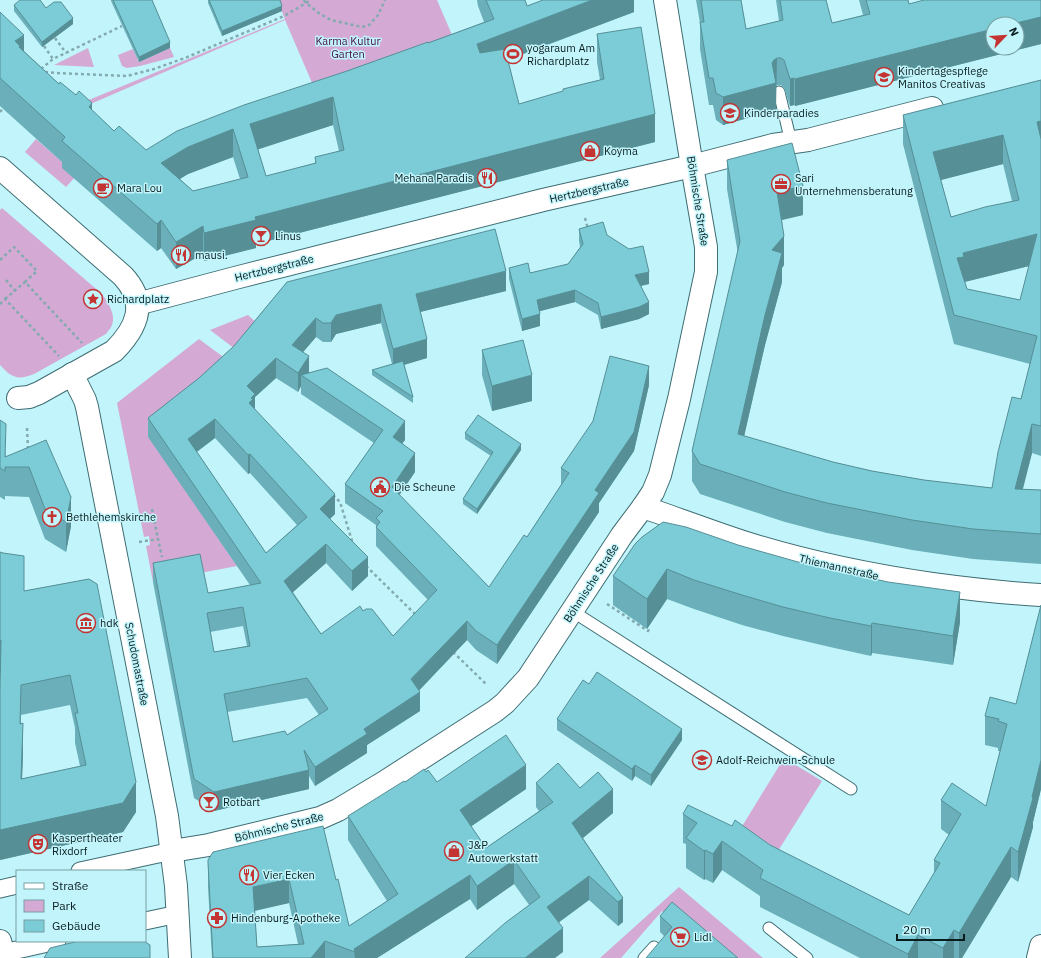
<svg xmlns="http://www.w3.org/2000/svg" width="1041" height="958" font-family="'IBM Plex Sans',sans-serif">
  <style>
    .green { fill: #d4a9d4 }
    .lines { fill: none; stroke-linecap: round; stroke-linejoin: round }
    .service-casing { stroke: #3e6d73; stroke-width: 13 }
    .pedestrian-casing { stroke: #3e6d73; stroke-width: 19 }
    .minor-casing { stroke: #3e6d73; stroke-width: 24 }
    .secondary-casing { stroke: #3e6d73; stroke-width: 24 }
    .path { stroke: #82aaaf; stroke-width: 2.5; stroke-dasharray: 3 3; stroke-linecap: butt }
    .service { stroke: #fff; stroke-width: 11 }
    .pedestrian { stroke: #fff; stroke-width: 17 }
    .minor { stroke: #fff; stroke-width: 22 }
    .secondary { stroke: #fff; stroke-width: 22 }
    .wall { fill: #6aafb9; fill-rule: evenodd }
    .shaded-wall { fill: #568f96 }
    .building { fill: #7bccd7; stroke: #568f96; fill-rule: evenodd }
    .labels { text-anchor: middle; stroke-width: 3; stroke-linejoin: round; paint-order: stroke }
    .park-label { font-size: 11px; fill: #440d46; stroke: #c2f5fb }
    .poi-label { font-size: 11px; fill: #091d1f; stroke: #c2f5fb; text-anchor: start }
    .street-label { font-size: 11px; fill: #091d1f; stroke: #c2f5fb }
  </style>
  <rect width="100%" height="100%" fill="#c2f5fb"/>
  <g class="green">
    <path d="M277 0H437L462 58 319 99 285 20 72 112 79 104 285 19Z"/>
    <path d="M88 48 94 67 54 65Z"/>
    <path d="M170 48 174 57 140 66 127 68 122 66 118 55 133 49 139 62Z"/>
    <path d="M36 139 77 175 66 187 25 152Z"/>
    <path d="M2 208 102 294C108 303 116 314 112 325 111 328 108 331 106 334L34 374C17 381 11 377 0 365V210Z"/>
    <path d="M248 315 259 325 243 355 210 330Z"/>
    <path d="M199 339 234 365 149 437 237 566 153 582 146 546 150 545 149 536 144 537 117 403Z"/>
    <path d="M784 758 822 781 778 851 741 828Z"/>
    <path d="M679 887 763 958H718L662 911 621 958H600Z"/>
  </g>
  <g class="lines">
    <defs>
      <g id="service">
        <path d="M779 92 791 142"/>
        <path d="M572 611 851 789"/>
        <path d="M769 928 807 958"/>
        <path d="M644 958 654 947"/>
      </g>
      <g id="pedestrian">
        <path d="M80 871 172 851"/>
        <path d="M0 889 17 885"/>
        <path d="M145 921 178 914"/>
        <path d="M3 953 57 941"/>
      </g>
      <g id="minor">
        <path d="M0 168 123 276C148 303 137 328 114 351L39 393 29 397 18 398"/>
        <path d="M137 304 235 278 543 200 692 166 773 145 808 140 932 108"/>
        <path d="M72 374 85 400 87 407 167 816 176 886 180 958"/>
        <path d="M643 507C678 519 712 532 746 543 807 562 870 575 932 584 969 589 1004 593 1041 595"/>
        <path d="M172 851 209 845 320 818 338 810 383 783 495 711 505 703 528 678 622 535 643 507 653 492 660 475 679 399 706 272V247L692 166 665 0"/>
        <path d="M0 941 5 958"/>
      </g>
      <path id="secondary" d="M1038 958 1041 946"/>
    </defs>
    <use href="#service" class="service-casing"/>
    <use href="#pedestrian" class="pedestrian-casing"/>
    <use href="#minor" class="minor-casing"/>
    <use href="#secondary" class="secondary-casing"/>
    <g class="path">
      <path d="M304 0 305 2 320 14 331 20 362 27 369 25 378 15 385 0"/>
      <path d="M55 38 66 53"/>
      <path d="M44 46 53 59"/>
      <path d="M41 69 53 59 122 26"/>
      <path d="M45 72 56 73 127 76 154 69 185 58 284 16 311 0"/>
      <path d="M0 112 5 106"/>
      <path d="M585 218 588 229"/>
      <path d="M0 260 14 247 37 271 25 282 82 343"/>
      <path d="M6 280 15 291"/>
      <path d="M5 299 25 282"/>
      <path d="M0 304 5 299 59 356"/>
      <path d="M27 428 28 449"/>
      <path d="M333 495 340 502 353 544"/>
      <path d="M152 509 158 539"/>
      <path d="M139 542 158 539 162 557"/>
      <path d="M366 566 417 616"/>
      <path d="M607 604 648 631 650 628"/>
      <path d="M453 652 486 684"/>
    </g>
    <use href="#service" class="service"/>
    <use href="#pedestrian" class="pedestrian"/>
    <use href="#minor" class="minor"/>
    <use href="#secondary" class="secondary"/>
  </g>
  <g class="wall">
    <path d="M111 0H152L170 48 139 62 111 1Z"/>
    <path d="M208 0H280L282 11 222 36 208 3Z"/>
    <path d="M477 0H525L527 6 634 0V12L508 60 519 104 563 92V89L600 80 597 62V34L655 142 256 244V248L204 261 203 254 176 269 161 248 157 251 62 168V162L0 106V12L24 51 59 84 92 110 114 131 146 150 347 71 428 43 484 22 478 6ZM333 125 339 151 315 157V163L266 176 258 149ZM233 157 240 179 193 191 180 179 188 174Z"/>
    <path d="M696 0H741L746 29 779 21 776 0H826L832 23 863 15 859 0H908L909 4 1041 0V44L795 106 794 105 790 106 784 88 781 85H777L776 86V110L723 125 716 120 713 105H709L700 49V23Z"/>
    <path d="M14 5 46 8 73 24 42 47 14 11Z"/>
    <path d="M1041 80V456L1032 453 1023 489 1041 490V564L973 559 912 550 827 533 785 522 700 494 692 481V451L738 254 727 189V160L803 215 782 220 784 265 782 268V282L765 345 744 436 833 462 872 471 924 480 992 488 1021 399 1030 364 954 344 903 144V115ZM1003 164 1012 201 951 217 941 180ZM1029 266 1020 300 967 289 965 282Z"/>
    <path d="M579 229 607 235 649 284 641 286 649 314 639 319 601 329 598 315 575 302 539 311 540 326 522 331 509 279V268L530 273 568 264 580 247 579 241Z"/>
    <path d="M287 282 506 291 420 312 427 358 404 365 413 397V403L372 375V370L392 364 381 323 336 334 331 342H323L316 337 303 352 309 373 405 440 402 443 415 472 399 495 489 587 527 537 561 485V468L649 385 634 451 599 503V512L497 664 476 650 467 640 419 690 420 711 367 745V753L315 786 309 776V789L214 811 194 798 153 582V563L208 593 250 585 148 437V418L199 378 234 346ZM276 378 298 392 301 386V394L374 443 345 484V503L376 525V546L428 600 393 636 363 611 321 634 293 592 326 563 352 591 368 576 330 519 335 514 255 409V397ZM215 438 248 474 250 473 297 525 266 553 197 452ZM243 626 247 646 214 652 210 632ZM307 698 319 715 287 735 233 742 227 712Z"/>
    <path d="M482 350 532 401 492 411 482 375Z"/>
    <path d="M0 420 6 457 46 440 71 526 66 552 45 539 29 497 5 496V500L0 497Z"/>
    <path d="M465 433 521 450 477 514 463 504V499L491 456 465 439Z"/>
    <path d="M738 545 960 622 953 665 872 653 871 656 830 647 783 636 742 625 694 609 667 599 647 629 613 605V576Z"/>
    <path d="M0 552 24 591 89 579 136 812 123 832 0 860 1 671 0 672ZM70 705 75 728V743L80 766 22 779 23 753 21 724V715Z"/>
    <path d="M1041 605V789L1033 822V827L1018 882 1011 877 962 958H860L760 907V896L722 870 713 883 705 879 704 880 686 868V844L683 843V814L770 845 909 915 934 873V860L949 835 941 829V800L986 806 1000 751H998V748L985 745V716L1016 704Z"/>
    <path d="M589 684 682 740 651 786 635 776 632 781 557 730V719Z"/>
    <path d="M426 772 437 782 526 789 471 826 486 848 539 811 536 807V783L580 788 613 813 583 838 623 898V922L618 926 589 900 558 923 563 952 514 884 477 910 470 899 377 958H212L208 887V860L336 880 349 926 387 901 348 840V816L405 782ZM289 903 298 944 257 947 255 911Z"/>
    <path d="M660 916 738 958 664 936 660 932Z"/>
  </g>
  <g class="shaded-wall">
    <path d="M592 0H634V12L477 71V44Z"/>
    <path d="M282 6V11L222 36V31Z"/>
    <path d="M1041 17V44L795 106V79L993 29V48H1017V24H1012Z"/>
    <path d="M73 18V24L42 47V42Z"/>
    <path d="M24 35V62L15 41Z"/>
    <path d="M170 42V48L139 62V57Z"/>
    <path d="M777 58 776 110 723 125V97L772 63 774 60Z"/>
    <path d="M794 78V105L790 106V79Z"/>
    <path d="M333 97V125L250 152V124Z"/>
    <path d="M92 103V131L89 107Z"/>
    <path d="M655 114V142L256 244V248L204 261V233L255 217Z"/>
    <path d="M1041 121V150L1037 122Z"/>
    <path d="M233 129V157L188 174 161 190V163L188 147Z"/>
    <path d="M1003 135V164L933 182V152Z"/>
    <path d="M803 186V215L777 221V192Z"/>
    <path d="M161 220V248L157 251V224Z"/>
    <path d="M203 226V254L176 269V242Z"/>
    <path d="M1037 234V264L964 282 957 258 963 253Z"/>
    <path d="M784 236V265L782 268V282L765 345 738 463V434L772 250Z"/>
    <path d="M506 271V291L416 313V294Z"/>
    <path d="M649 272V284L635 287V275Z"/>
    <path d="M575 290V302L537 312V300Z"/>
    <path d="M649 302V314L639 319 601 329V317Z"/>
    <path d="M381 304V323L336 334 331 342V323L336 315Z"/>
    <path d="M540 314V326L522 331V319Z"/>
    <path d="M316 318V337L292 365V345Z"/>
    <path d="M427 339V358L393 368V349Z"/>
    <path d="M309 356V375H301V386L298 392V373Z"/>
    <path d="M276 358V378L255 397V414L249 422 247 386Z"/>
    <path d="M649 366V385L634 451 599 503V512L497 664V645L595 490Z"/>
    <path d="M532 375V401L492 411V386Z"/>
    <path d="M215 419V438L188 458V439Z"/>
    <path d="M405 421V440L393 456V437Z"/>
    <path d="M1032 424V453L1015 518V489Z"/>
    <path d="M521 444V450L477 514V509Z"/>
    <path d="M415 453V472L392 506V487Z"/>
    <path d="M250 454V473L248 474V455Z"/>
    <path d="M335 494V514L320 528V509Z"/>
    <path d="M71 497V526L66 552V522Z"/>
    <path d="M326 544V563L284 600V581Z"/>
    <path d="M368 557V576L352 591V571Z"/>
    <path d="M667 569V599L647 629V599Z"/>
    <path d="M960 592V622L953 665V636Z"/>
    <path d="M467 621V640L413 697 420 692V711L367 745V753L315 786V767L364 729Z"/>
    <path d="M872 623V653L871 656V626Z"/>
    <path d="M1 640V669L0 672V643Z"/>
    <path d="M23 723V753L21 809V779Z"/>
    <path d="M682 729V740L651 786V775Z"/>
    <path d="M1041 760V789L1033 822V827L1018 882V852Z"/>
    <path d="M526 765V789L460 834V810Z"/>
    <path d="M635 765V776L632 781V769Z"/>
    <path d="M309 770V789L214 811V792Z"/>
    <path d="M136 782V812L123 832 0 860V830Z"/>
    <path d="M613 789V813L572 847V823Z"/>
    <path d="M722 841V870L713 883V854Z"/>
    <path d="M1011 847V877L962 958H959V933Z"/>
    <path d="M705 850V879L704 880V851Z"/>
    <path d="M514 860V884L477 910V886Z"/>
    <path d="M470 875V899L377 958H355L354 949Z"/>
    <path d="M589 876V900L547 931V907Z"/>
    <path d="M289 879V903L253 911V887Z"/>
    <path d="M623 898V922L618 926V902Z"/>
    <path d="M563 928V952L555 958H525Z"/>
    <path d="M954 930V958H943V948Z"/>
    <path d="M918 935V958H908V954Z"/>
    <path d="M325 941V958H311Z"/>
  </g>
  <g class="building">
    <path d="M20 0H40L46 8 54 2H61L73 18 42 42 14 5Z"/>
    <path d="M113 0H152L170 42 139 57Z"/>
    <path d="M209 0H280L282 6 222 31Z"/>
    <path d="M486 0H525L527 6 543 0H592L477 44 480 53 505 49 519 104 563 91V89L604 79 597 34 641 27 655 114 255 217 256 220 204 233 203 226 176 242 161 220 157 224 62 141 65 137 0 78V12L24 35 15 41 20 46 19 47 59 84 60 82 76 95 79 91 92 103 89 107 114 131 119 126 146 150 177 131 244 105 347 71 428 42V43L494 19ZM333 97 344 150 315 157 316 163 266 176 250 124ZM233 129 248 177 193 191 161 163 188 147Z"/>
    <path d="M701 0H741L746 29 783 20 780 0H826L832 23 870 14 866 0H908L909 4 924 0H1041V17L1012 24H993V29L795 79 794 78 790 79 784 60 781 58H777L774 60 772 63 776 83 723 97 716 93 713 78H709L700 22H704Z"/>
    <path d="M1041 80V121L1037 122 1041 139V426L1032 424 1015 489 1041 490V534L973 529 912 520 827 503 785 492 700 464 692 451 740 241 727 160 792 143 803 186 777 192 784 236 772 250 782 253 765 315 738 434 833 462 872 471 924 480 992 488 998 452 1012 397 1021 399 1037 336 954 315 903 115ZM1003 135 1019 200 985 207 951 217 933 152ZM1037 234 1020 300 967 289 957 258 964 257 963 253Z"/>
    <path d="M603 222 607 235 629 249 643 246 649 272 635 275 649 302 639 307 601 317 598 303 575 290 537 300 540 314 522 319 509 268 528 263 530 273 568 264 583 244 579 229Z"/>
    <path d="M495 229 506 271 416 294 427 339 393 349 381 304 336 315 331 323H323L316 318 292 345 309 356 298 373 276 358 247 386 255 394 251 398 253 399 249 403 335 494 320 509 368 557 352 571 326 544 284 581 321 634 360 606 363 611 366 609H372L393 636 437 590 376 527 380 522 376 518 383 511 345 484 383 430 301 375 327 368 405 421 393 437 415 453 392 487 489 587 524 535 527 537 569 473 561 468 593 421 610 356 649 366 634 432 595 490 599 493 497 645 476 631 467 621 411 679 420 692 364 729 367 734 315 767 304 750 309 770 214 792 194 779 153 563 200 554 208 593 261 583 148 418 199 378 234 346 287 282ZM215 419 248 455 250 454 307 517 266 553 188 439ZM243 607 250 646 214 652 207 613ZM307 678 328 709 287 735 285 731 233 742 224 694Z"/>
    <path d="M523 340 532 375 492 386 482 350Z"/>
    <path d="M403 361 413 397 372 370Z"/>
    <path d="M478 415 521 444 477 509 463 499 493 452 465 433Z"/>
    <path d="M0 420 6 424 5 457 46 440 71 497 66 522 45 509 29 467H5V471L0 468Z"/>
    <path d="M663 522 686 527 738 545 798 562 888 582 960 592 953 636 872 623 871 626 830 618 783 607 742 595 694 580 667 569 647 599 613 576 635 544 642 537Z"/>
    <path d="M0 552 3 553 24 556V591L89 579 97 584 136 782 123 803 0 830V692L1 640 0 643ZM70 675 78 713H75L86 765 21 779 23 723 20 724 21 685Z"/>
    <path d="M1041 605V760L1032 797 1033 798 1018 852 1011 847 959 933 954 930 943 948 918 935 908 954 760 878 763 870 722 841 713 854 705 850 704 851 686 838 697 823 683 814 688 805 732 826 735 820 770 845 909 915 940 863 934 860 961 814 941 800 952 783 986 806 1007 724 998 721 999 719 985 716 990 697 1016 704Z"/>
    <path d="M597 672 682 729 651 775 635 765 632 769 557 719 583 680 589 684Z"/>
    <path d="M506 735 526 765 460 810 486 848 553 802 536 783 558 763 580 788 598 772 613 789 572 823 623 898 618 902 589 876 547 907 563 928 525 958H465L505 923 540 897 514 860 477 886 470 875 354 949 355 952 325 941 311 958H213L208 863V860L213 852 323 826 336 880 338 879 349 926 398 894 348 816 404 781 405 782 424 769 426 772 428 770 437 782ZM289 879 304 944 257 947 253 887Z"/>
    <path d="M672 902 738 958H646L672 927 660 916Z"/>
    <path d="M79 941H144L150 945V958H44L50 948Z"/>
  </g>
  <defs>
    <symbol id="stadium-ring" viewBox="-11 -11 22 22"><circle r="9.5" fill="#c2f5fb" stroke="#c33433" stroke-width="1.5"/><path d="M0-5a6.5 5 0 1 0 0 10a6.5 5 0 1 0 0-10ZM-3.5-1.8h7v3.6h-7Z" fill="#c33433"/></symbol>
    <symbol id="school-ring" viewBox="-11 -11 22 22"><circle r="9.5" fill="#c2f5fb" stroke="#c33433" stroke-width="1.5"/><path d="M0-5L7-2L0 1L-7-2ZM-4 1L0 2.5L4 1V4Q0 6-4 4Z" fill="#c33433"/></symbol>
    <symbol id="shop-ring" viewBox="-11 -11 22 22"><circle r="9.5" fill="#c2f5fb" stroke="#c33433" stroke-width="1.5"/><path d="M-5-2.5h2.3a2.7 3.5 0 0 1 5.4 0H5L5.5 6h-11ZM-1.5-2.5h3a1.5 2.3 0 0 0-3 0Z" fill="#c33433"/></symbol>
    <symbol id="restaurant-ring" viewBox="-11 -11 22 22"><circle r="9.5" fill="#c2f5fb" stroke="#c33433" stroke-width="1.5"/><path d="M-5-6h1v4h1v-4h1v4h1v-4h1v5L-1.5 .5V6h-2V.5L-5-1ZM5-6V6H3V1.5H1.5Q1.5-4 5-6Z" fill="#c33433"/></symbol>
    <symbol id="office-ring" viewBox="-11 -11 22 22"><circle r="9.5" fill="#c2f5fb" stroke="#c33433" stroke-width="1.5"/><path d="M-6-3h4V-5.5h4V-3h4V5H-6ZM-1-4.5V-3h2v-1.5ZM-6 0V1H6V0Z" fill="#c33433"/></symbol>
    <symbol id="cafe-ring" viewBox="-11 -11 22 22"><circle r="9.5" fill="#c2f5fb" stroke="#c33433" stroke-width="1.5"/><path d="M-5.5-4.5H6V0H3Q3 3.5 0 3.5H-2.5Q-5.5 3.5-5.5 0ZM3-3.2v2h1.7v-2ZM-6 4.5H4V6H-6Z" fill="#c33433"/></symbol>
    <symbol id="bar-ring" viewBox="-11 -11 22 22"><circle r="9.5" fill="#c2f5fb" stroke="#c33433" stroke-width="1.5"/><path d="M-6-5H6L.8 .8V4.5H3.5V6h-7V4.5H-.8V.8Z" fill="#c33433"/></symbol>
    <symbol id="sight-ring" viewBox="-11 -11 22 22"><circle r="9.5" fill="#c2f5fb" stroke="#c33433" stroke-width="1.5"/><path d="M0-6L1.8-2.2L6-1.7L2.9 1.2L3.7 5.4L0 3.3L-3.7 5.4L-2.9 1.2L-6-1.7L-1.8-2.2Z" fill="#c33433"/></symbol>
    <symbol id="civic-ring" viewBox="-11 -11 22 22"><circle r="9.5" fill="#c2f5fb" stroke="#c33433" stroke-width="1.5"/><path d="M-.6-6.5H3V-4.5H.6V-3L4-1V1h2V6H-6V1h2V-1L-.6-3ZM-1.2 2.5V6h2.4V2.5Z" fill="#c33433"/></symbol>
    <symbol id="church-ring" viewBox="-11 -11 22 22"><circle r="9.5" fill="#c2f5fb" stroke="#c33433" stroke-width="1.5"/><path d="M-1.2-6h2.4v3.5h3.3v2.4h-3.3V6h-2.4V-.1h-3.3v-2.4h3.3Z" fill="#c33433"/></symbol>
    <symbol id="museum-ring" viewBox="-11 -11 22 22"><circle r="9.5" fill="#c2f5fb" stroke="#c33433" stroke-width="1.5"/><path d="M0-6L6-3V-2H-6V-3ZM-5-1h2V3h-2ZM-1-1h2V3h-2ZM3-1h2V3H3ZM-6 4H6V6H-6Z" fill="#c33433"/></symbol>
    <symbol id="theatre-ring" viewBox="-11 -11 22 22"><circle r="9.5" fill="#c2f5fb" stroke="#c33433" stroke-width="1.5"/><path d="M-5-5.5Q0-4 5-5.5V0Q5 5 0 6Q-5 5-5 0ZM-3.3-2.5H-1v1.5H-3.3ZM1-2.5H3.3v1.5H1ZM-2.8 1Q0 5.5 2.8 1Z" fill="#c33433"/></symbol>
    <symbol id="pharmacy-ring" viewBox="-11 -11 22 22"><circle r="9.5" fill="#c2f5fb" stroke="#c33433" stroke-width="1.5"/><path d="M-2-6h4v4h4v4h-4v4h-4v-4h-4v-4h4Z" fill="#c33433"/></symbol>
    <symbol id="supermarket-ring" viewBox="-11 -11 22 22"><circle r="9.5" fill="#c2f5fb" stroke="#c33433" stroke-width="1.5"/><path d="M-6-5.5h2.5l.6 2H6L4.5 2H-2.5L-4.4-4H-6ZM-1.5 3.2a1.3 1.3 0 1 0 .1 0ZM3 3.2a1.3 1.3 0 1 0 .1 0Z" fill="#c33433"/></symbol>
  </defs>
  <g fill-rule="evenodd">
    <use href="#stadium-ring" x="502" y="43" width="22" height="22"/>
    <use href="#school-ring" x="873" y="66" width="22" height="22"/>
    <use href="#school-ring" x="719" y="102" width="22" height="22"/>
    <use href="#shop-ring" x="579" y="140" width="22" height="22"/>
    <use href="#restaurant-ring" x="476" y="167" width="22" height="22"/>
    <use href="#office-ring" x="770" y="173" width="22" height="22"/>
    <use href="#cafe-ring" x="92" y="177" width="22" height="22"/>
    <use href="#bar-ring" x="250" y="225" width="22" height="22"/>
    <use href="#restaurant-ring" x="170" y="244" width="22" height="22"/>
    <use href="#sight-ring" x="82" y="288" width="22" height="22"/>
    <use href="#civic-ring" x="369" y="476" width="22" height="22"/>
    <use href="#church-ring" x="41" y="506" width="22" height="22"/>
    <use href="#museum-ring" x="75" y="612" width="22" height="22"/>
    <use href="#school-ring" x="691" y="749" width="22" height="22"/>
    <use href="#bar-ring" x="198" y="791" width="22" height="22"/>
    <use href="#theatre-ring" x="27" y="833" width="22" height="22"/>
    <use href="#shop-ring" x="443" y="840" width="22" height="22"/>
    <use href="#restaurant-ring" x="238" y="864" width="22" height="22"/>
    <use href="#pharmacy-ring" x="206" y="907" width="22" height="22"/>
    <use href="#supermarket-ring" x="669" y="926" width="22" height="22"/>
  </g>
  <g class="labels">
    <g class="park-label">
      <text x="348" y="45">Karma Kultur<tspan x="348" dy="13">Garten</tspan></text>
    </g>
    <g class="poi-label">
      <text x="527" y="52">yogaraum Am<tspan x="527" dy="13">Richardplatz</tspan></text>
      <text x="898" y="75">Kindertagespflege<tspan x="898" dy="13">Manitos Creativas</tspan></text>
      <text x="744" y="117">Kinderparadies</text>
      <text x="604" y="155">Koyma</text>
      <text x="473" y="182" text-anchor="end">Mehana Paradis</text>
      <text x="795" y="182">Sari<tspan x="795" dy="13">Unternehmensberatung</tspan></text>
      <text x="117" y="192">Mara Lou</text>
      <text x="275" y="240">Linus</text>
      <text x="195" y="259">mausi.</text>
      <text x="107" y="303">Richardplatz</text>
      <text x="394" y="491">Die Scheune</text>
      <text x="66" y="521">Bethlehemskirche</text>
      <text x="100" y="627">hdk</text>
      <text x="716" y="764">Adolf-Reichwein-Schule</text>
      <text x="223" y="806">Rotbart</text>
      <text x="52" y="842">Kaspertheater<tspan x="52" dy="13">Rixdorf</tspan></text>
      <text x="468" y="849">J&amp;P<tspan x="468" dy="13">Autowerkstatt</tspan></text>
      <text x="263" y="879">Vier Ecken</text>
      <text x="231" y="922">Hindenburg-Apotheke</text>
      <text x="694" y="941">Lidl</text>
    </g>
    <g class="street-label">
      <text transform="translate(589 190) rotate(-13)" y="4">Hertzbergstraße</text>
      <text transform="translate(698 201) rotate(81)" y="4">Böhmische Straße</text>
      <text transform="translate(274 268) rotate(-14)" y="4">Hertzbergstraße</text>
      <text transform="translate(839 567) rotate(13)" y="4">Thiemannstraße</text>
      <text transform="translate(591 583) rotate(-57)" y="4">Böhmische Straße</text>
      <text transform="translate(137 664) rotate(79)" y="4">Schudomastraße</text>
      <text transform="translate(279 827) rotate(-14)" y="4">Böhmische Straße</text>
    </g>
  </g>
  <rect x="16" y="870" width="130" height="72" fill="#c2f5fb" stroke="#789fa3"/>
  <rect x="24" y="883" width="20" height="6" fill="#ffffff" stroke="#789fa3"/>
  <text x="52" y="890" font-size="12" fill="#091d1f">Straße</text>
  <rect x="24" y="900" width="20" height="12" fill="#d4a9d4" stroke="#789fa3"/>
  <text x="52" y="910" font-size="12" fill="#091d1f">Park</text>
  <rect x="24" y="920" width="20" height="12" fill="#7bccd7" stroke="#789fa3"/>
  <text x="52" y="930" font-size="12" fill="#091d1f">Gebäude</text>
  <g transform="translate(1005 36) rotate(65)"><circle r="19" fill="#c2f5fb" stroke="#789fa3"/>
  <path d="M0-3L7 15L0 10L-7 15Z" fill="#c33433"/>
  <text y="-6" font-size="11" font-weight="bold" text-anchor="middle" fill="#091d1f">N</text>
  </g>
  <path d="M897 934v6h67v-6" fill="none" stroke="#091d1f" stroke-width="2"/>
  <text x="903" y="934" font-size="12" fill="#091d1f" stroke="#c2f5fb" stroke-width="3" paint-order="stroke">20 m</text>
</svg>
